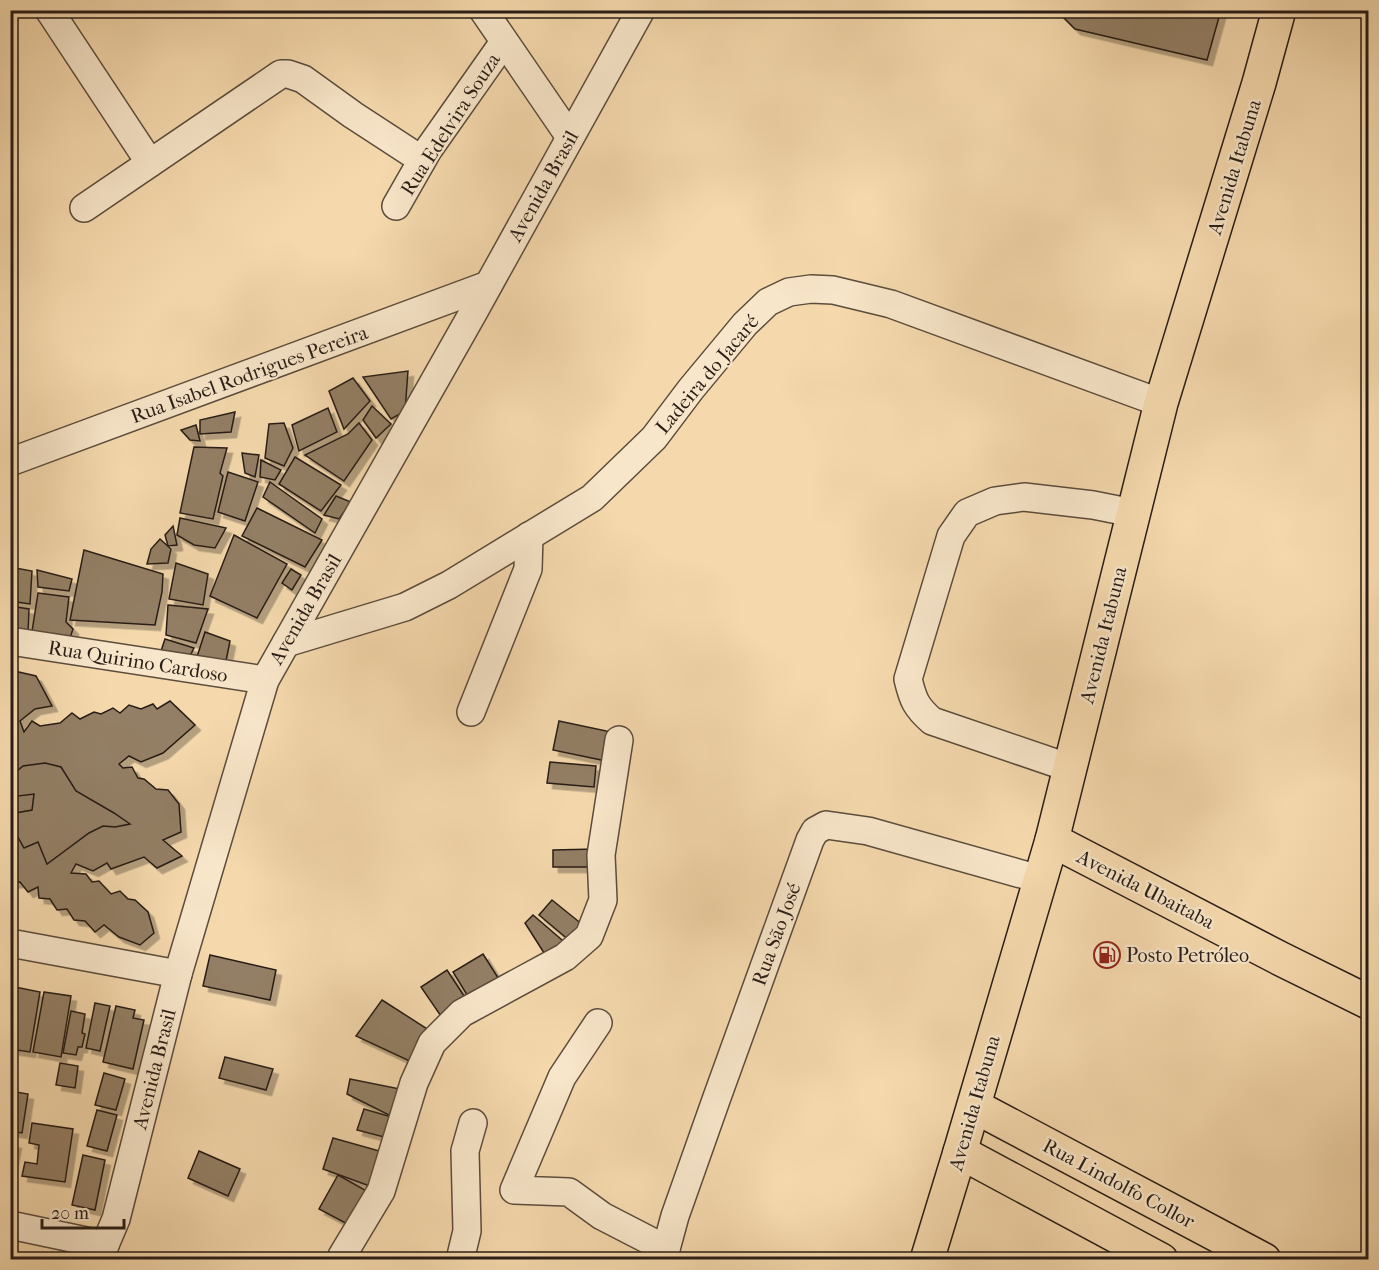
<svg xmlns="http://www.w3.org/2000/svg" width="1379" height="1270" font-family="'IM FELL French Canon',serif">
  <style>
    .building { fill: #937f65; stroke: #281d16; stroke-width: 1.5; filter: url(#shadow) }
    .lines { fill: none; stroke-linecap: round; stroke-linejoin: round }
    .minor-casing { stroke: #5b4c3c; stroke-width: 30 }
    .major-casing { stroke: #281d16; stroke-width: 36 }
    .minor { stroke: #f8e6ca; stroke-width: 27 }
    .major { stroke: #f5d9ad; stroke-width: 33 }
    .labels { text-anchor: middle; stroke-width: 4.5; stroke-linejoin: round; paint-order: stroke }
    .street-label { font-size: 20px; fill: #281d16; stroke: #f8e6ca }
    .poi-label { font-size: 20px; fill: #281d16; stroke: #f8e6ca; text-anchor: start }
  </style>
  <defs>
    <filter id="shadow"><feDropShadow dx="5.5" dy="5.5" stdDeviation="0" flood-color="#0004"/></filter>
  </defs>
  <rect width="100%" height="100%" fill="#f5d9ad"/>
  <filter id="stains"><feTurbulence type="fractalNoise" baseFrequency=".00333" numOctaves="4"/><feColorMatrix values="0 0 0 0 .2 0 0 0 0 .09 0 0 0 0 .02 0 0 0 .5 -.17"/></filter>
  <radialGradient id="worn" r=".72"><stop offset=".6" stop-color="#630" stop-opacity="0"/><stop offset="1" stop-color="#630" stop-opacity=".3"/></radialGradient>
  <g class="building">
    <path d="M1056 10H1221L1207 60 1075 29Z"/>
    <path d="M408 371 405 411 391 419 363 377Z"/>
    <path d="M353 378 370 401 344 429 329 391Z"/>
    <path d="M372 406 391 424 376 438 363 420Z"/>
    <path d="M328 408 337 432 299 451 292 425Z"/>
    <path d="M235 412 231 432 200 434V420Z"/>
    <path d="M284 423 293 448 284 466 265 458 269 424Z"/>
    <path d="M359 423 372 440 344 481 305 455 348 434Z"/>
    <path d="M196 425 200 441 190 440 181 430Z"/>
    <path d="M194 447 227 448 220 473 223 476 213 519 180 513Z"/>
    <path d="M242 453 259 455 255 477 245 473Z"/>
    <path d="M295 457 341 485 321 511 279 484Z"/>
    <path d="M261 460 281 470 275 480 260 477Z"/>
    <path d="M228 472 258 482 245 521 218 512Z"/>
    <path d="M270 482 322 519 315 533 263 497Z"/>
    <path d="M336 496 351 502 339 519 324 515Z"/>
    <path d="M257 508 322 540 305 567 242 536Z"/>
    <path d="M180 518 226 528 215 548 194 545 177 535Z"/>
    <path d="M173 526 177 545 168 546 165 535Z"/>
    <path d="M234 535 287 564 257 618 210 596Z"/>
    <path d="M160 539 171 549 168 563 147 564 151 549Z"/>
    <path d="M84 550 163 574 162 592 155 625 70 620Z"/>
    <path d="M176 563 208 574 203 605 169 599Z"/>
    <path d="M10 567 32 571 30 604 10 601Z"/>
    <path d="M291 569 301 575 292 590 282 583Z"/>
    <path d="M37 570 72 579 69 591 38 587Z"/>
    <path d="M38 593 69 597 66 622 73 629 68 644 31 638Z"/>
    <path d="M168 605 208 609 196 643 166 635Z"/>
    <path d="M10 606 29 609 28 633 10 631Z"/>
    <path d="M205 632 230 641 225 666 196 660Z"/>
    <path d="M165 639 194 648 187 662 159 657Z"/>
    <path d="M10 670 36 676 52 706 35 709 20 721 24 732 32 721 40 726 60 723 72 713 80 719 94 712 101 714 113 708 120 713 129 705 141 709 153 704 157 709 170 701 195 725 163 753 141 762 129 756 119 764 123 768 132 767 138 778 144 779 156 789 168 790 179 804 181 832 163 840 182 856 157 868 144 857 111 869 107 863 93 871 76 864 71 873 86 874 92 882 99 881 111 894 120 891 128 899 135 900 148 912 154 933 140 945 119 937 104 925 95 932 85 921 74 920 67 909 57 910 50 899 39 898 38 887 28 892 20 882 10 883Z"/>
    <path d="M559 721 616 733 611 762 553 750Z"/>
    <path d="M550 762 596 766 594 787 547 783Z"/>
    <path d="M45 763 61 767 76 791 114 813 130 824 115 827 103 826 89 833 47 864 38 842 24 848 15 832 10 835V814L32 810 34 794 10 797V777L23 766Z"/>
    <path d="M596 849V867H553V850Z"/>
    <path d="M552 900 583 925 570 941 539 915Z"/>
    <path d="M533 915 569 946 546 956 525 923Z"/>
    <path d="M483 954 502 984 472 1003 453 972Z"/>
    <path d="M210 955 276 970 270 1000 203 986Z"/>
    <path d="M447 970 468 1002 443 1019 421 987Z"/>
    <path d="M15 987 40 992 30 1052 10 1049V1016Z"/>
    <path d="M44 992 71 996 61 1057 33 1052Z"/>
    <path d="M382 1000 432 1032 416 1064 356 1036Z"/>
    <path d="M95 1003 110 1006 100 1051 86 1048Z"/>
    <path d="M116 1006 135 1010 133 1018 144 1020 133 1069 103 1062Z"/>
    <path d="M71 1011 85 1014 82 1033 85 1034 82 1047H78L76 1055 63 1053Z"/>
    <path d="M225 1057 273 1069 266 1090 219 1078Z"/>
    <path d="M60 1063 78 1066 75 1088 56 1085Z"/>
    <path d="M104 1073 125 1079 116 1110 95 1105Z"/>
    <path d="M350 1079 405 1090 395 1118 347 1094Z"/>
    <path d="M10 1091 28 1094 22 1133 10 1131Z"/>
    <path d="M364 1109 395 1118 392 1139 357 1130Z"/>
    <path d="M97 1110 117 1115 107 1151 87 1146Z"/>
    <path d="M32 1123 73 1129 65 1182 22 1176 25 1162 37 1164 39 1145 29 1143Z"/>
    <path d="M333 1138 390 1154 378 1189 323 1169Z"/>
    <path d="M10 1142 16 1143 10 1173Z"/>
    <path d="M199 1151 240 1169 228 1196 188 1178Z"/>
    <path d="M83 1155 105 1160 95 1210 72 1205Z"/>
    <path d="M338 1175 372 1194 353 1227 319 1209Z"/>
  </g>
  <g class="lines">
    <defs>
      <g id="minor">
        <path d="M49 10 150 163"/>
        <path d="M483 10 570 137"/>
        <path d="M396 206 428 150 504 42"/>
        <path d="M84 208 281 74H288L303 79 353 115 422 160"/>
        <path d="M10 462 488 285"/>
        <path d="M10 641 265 680"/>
        <path d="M286 643 405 607 449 585 592 498 654 438 691 389 745 324 768 302 789 292 811 289 833 290 891 304 1161 403"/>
        <path d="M471 712 528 569 529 536"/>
        <path d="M1070 768 932 721C916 707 913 700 908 679L951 536 967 513 995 501 1024 497 1093 505 1133 513"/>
        <path d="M10 943 178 974"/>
        <path d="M598 1023 562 1077 514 1190 569 1192 602 1216 666 1249"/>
        <path d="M10 1225 105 1245"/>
        <path d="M95 1260 105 1245 116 1219 178 974 265 680 473 313 641 10"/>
        <path d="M341 1260 342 1256 381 1191 414 1083 432 1043 462 1013 565 957 589 936 603 900 601 855 619 740"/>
        <path d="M460 1260 467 1231 465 1151 473 1123"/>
        <path d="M663 1260 675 1216 716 1100 810 840 815 831 826 825 868 831 1039 879"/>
      </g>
      <g id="major">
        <path d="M1052 840 1281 959 1368 1002"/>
        <path d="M974 1106 1264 1260"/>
        <path d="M960 1152 1161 1260"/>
        <path d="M927 1260 960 1152 1052 840 1161 403 1259 83 1279 10"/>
      </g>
    </defs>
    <use href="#minor" class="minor-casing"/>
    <use href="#major" class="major-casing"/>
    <use href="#minor" class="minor"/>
    <use href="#major" class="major"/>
  </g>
  <defs>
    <symbol id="fuel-ring" viewBox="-11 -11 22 22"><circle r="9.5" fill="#f8e6ca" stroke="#8f2418" stroke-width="1.5"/><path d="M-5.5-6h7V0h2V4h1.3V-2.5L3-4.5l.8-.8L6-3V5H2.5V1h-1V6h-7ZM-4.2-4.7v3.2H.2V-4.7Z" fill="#8f2418"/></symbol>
  </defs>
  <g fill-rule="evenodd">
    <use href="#fuel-ring" x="1092" y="940" width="30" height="30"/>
  </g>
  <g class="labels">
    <g class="street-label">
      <text transform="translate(450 124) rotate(-57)" y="7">Rua Edelvira Souza</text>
      <text transform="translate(1234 167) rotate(-73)" y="7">Avenida Itabuna</text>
      <text transform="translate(543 186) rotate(-61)" y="7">Avenida Brasil</text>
      <text transform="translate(249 374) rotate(-20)" y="7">Rua Isabel Rodrigues Pereira</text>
      <text transform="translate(707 374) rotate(-50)" y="7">Ladeira do Jacaré</text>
      <text transform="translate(305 609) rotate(-60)" y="7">Avenida Brasil</text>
      <text transform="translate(1103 635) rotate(-76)" y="7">Avenida Itabuna</text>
      <text transform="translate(138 661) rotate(9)" y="7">Rua Quirino Cardoso</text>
      <text transform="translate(1146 889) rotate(27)" y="7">Avenida Ubaitaba</text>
      <text transform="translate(776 934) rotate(-70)" y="7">Rua São José</text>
      <text transform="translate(154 1069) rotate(-76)" y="7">Avenida Brasil</text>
      <text transform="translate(974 1103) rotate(-74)" y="7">Avenida Itabuna</text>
      <text transform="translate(1119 1183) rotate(28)" y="7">Rua Lindolfo Collor</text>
    </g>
    <g class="poi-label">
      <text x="1126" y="962">Posto Petróleo</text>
    </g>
  </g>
  <rect width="1379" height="1270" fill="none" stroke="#f5d9ad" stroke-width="36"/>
  <rect x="12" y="12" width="1355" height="1246" fill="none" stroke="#281d16" stroke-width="3"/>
  <rect x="18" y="18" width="1343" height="1234" fill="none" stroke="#281d16" stroke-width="1.5"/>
  <path d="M42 1219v9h82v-9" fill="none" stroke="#281d16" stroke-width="3"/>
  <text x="51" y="1219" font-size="18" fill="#281d16" stroke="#f8e6ca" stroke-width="4.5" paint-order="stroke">20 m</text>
  <rect width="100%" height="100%" filter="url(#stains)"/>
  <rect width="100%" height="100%" fill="url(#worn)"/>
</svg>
